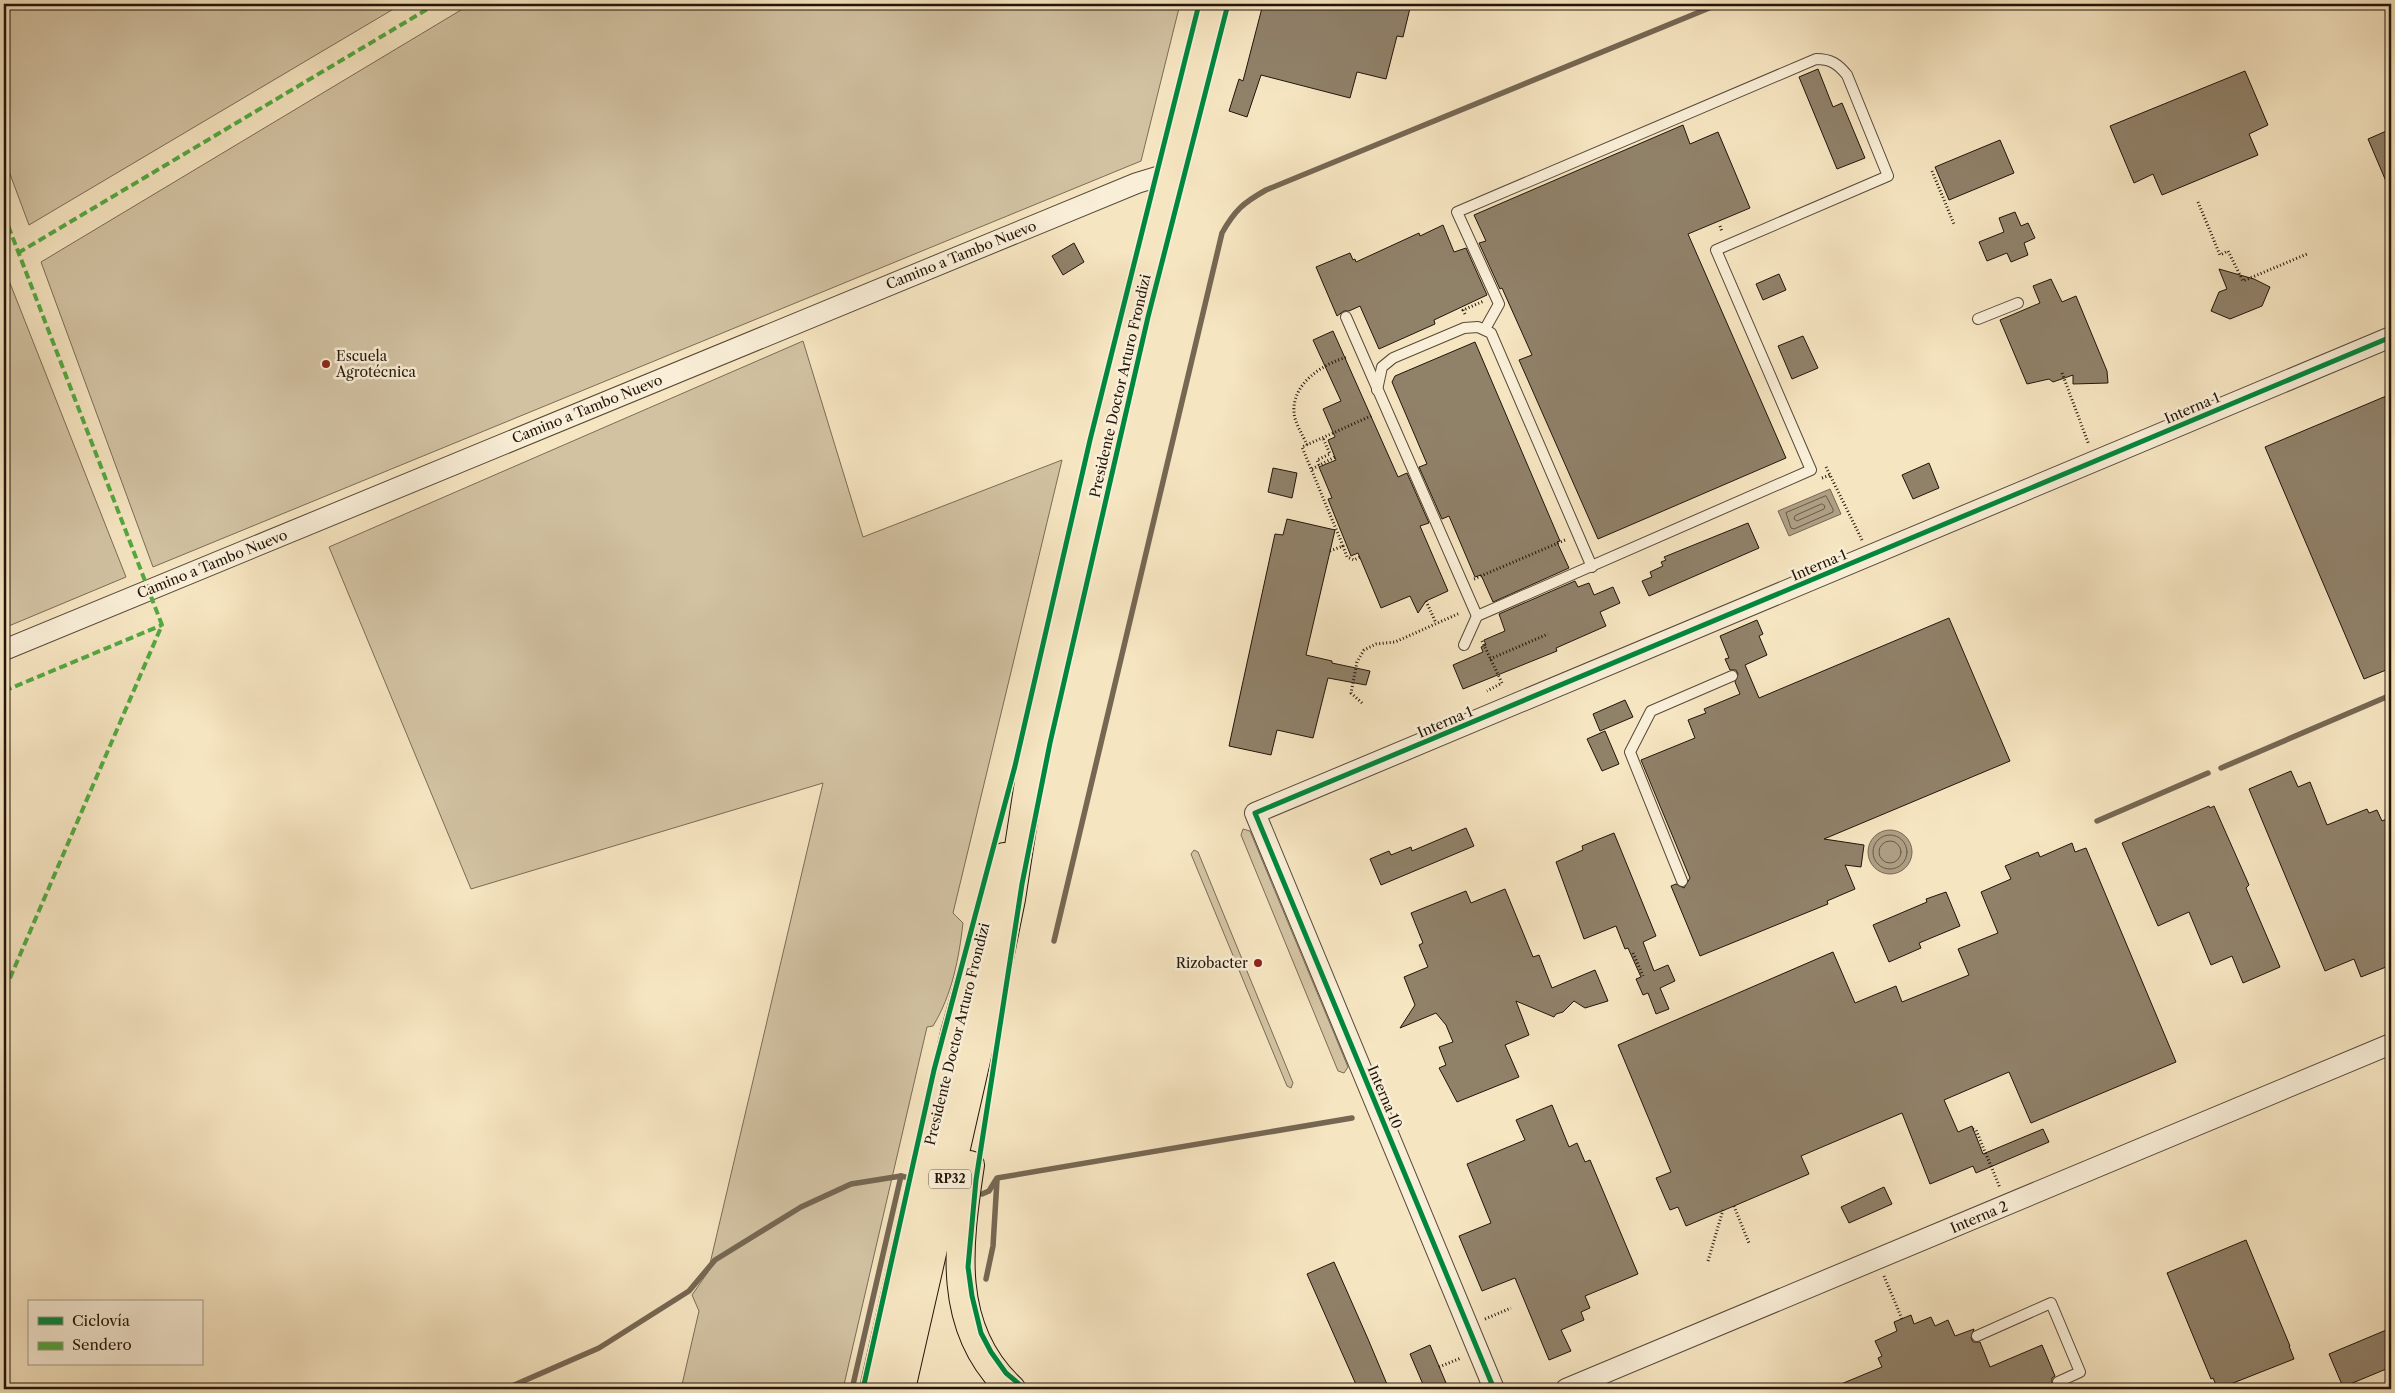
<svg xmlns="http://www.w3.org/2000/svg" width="2395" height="1393" font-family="'Libre Caslon Text',serif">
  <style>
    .green { fill: #d2c2a2; stroke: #7a6c56 }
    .water { fill: #ae9e83; stroke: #766753 }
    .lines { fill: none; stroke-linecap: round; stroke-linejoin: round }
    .shore { stroke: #685a46; stroke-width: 1 }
    .stream { stroke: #766753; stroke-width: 5.5 }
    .building { fill: #908169; stroke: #22150a }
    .service-casing { stroke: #574938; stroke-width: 12 }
    .minor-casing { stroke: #574938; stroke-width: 22 }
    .primary-casing { stroke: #22150a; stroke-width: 30 }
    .path { stroke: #22150a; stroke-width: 3; stroke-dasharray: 1 2.5; stroke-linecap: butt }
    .service { stroke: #f9eed7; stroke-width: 10 }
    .minor { stroke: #f9eed7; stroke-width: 20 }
    .primary { stroke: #f6e5c1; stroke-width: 28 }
    .quiet { stroke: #53a941; stroke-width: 4; stroke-dasharray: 8 4; stroke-linecap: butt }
    .cycleway-casing { stroke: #f9eed7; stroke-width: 8 }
    .cycleway { stroke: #00873e; stroke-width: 5 }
    .poi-dot { fill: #8f2418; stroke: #f9eed7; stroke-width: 2 }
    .labels { text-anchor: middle; stroke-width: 5; stroke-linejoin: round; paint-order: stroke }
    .shield { fill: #f9eed7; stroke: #625648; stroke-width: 1 }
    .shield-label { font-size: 12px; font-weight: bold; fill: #22150a }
    .street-label { font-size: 14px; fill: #22150a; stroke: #f9eed7 }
    .poi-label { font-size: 14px; fill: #22150a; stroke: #f9eed7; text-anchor: start }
  </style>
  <rect width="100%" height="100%" fill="#f6e5c1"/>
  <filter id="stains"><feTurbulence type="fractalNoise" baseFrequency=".004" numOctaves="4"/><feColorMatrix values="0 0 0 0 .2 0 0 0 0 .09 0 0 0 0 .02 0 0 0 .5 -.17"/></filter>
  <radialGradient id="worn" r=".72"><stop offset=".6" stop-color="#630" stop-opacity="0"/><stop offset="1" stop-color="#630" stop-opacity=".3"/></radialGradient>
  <g class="green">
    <path d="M4 4H402L29 225 4 158Z"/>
    <path d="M471 4H1180L1141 161 153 567 41 262Z"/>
    <path d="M4 268 126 577 4 628Z"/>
    <path d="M803 341 863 537 1062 460 953 913 963 923C959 958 952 995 933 1026L927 1027 843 1389H681L699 1311 692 1295 708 1272 823 783 471 889 329 547Z"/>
    <path d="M1243 829 1250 831 1348 1067 1344 1073 1338 1071 1241 835Z"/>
    <path d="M1194 850 1198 852 1293 1083 1291 1088 1287 1086 1191 854Z"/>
  </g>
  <g class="water">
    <path d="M1830 489 1841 514 1789 536 1778 511Z"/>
    <circle cx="1890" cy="852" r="22"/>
  </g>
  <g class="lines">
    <g class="shore">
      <path d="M1826 496 1833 509V512L1794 529 1791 528 1786 513Z"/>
      <path d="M1822 504 1825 506 1824 509 1797 521 1794 519 1795 516Z"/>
      <circle cx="1890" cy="852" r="17"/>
      <circle cx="1890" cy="852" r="11"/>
    </g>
    <g class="stream">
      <path d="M2221 768 2391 695"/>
      <path d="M2097 821 2208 773"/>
      <path d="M1054 941 1222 233C1235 210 1243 203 1266 190L1719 4"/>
      <path d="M982 1194 989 1191 997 1178 1352 1118"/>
      <path d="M986 1279 993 1246 997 1180"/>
      <path d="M505 1389 599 1348 689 1291 715 1260 801 1207 851 1184 901 1176 909 1178"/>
      <path d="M852 1389 901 1176"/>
    </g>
  </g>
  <g class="building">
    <path d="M1263 4H1411L1403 37 1397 36 1386 79 1357 72 1350 98 1261 75 1247 117 1229 111 1239 79 1243 81Z"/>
    <path d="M1818 69 1833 107 1842 103 1865 158 1837 169 1799 77Z"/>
    <path d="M2245 71 2268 125 2249 134 2258 155 2162 195 2153 174 2134 183 2110 126Z"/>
    <path d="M1683 125 1690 144 1718 132 1750 208 1688 234 1786 458 1598 539 1519 360 1532 355 1502 288 1500 289 1479 243 1486 241 1474 215Z"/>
    <path d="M2391 129V193L2368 139Z"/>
    <path d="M2000 140 2014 173 1949 200 1935 167Z"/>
    <path d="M2015 212 2021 226 2028 223 2035 238 2024 243 2028 255 2011 262 2007 253 1987 261 1979 242 2004 232 1999 218Z"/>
    <path d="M1443 225 1454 252 1466 248 1487 295 1434 320 1435 324 1379 349 1360 306 1349 311H1344L1337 316 1316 267 1350 253 1353 260 1355 259 1356 262 1419 233 1420 236Z"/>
    <path d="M1074 243 1084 262 1063 275 1052 256Z"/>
    <path d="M2219 269 2254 279 2270 287 2262 306 2230 319 2211 311 2219 292 2227 289Z"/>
    <path d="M1779 274 1786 290 1763 300 1756 284Z"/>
    <path d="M2051 279 2062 302 2076 296 2107 371 2108 383 2073 384V375L2053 382 2049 379 2027 384 2000 320 2040 303 2033 286Z"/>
    <path d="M1333 331 1398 477 1407 473 1429 523 1420 526 1448 591 1426 601 1418 613 1410 596 1381 608 1358 553 1351 556 1328 499 1332 498 1319 467 1336 460 1328 440 1335 437 1323 409 1341 401 1313 340Z"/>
    <path d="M1803 336 1818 368 1792 379 1778 346Z"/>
    <path d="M1475 342 1560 541 1557 542 1569 568 1493 602 1481 575 1475 577 1449 516 1442 519 1419 467 1427 464 1392 382 1395 376Z"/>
    <path d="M2391 394V668L2364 679 2265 447Z"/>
    <path d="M1929 463 1939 488 1913 499 1902 475Z"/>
    <path d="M1273 468 1297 473 1292 498 1268 492Z"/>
    <path d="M1287 519 1335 530 1306 655 1332 661V663L1370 671 1366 685 1328 678 1313 738 1277 730 1271 755 1229 746 1275 534 1283 535Z"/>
    <path d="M1748 523 1759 548 1649 596 1642 581 1652 577 1650 572 1663 566 1661 562 1666 560 1664 557Z"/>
    <path d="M1575 581 1578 587 1589 583 1594 595 1613 587 1620 603 1600 612 1606 626 1556 648 1557 651 1463 689 1453 665 1483 652 1481 647 1486 645 1484 640 1505 631 1499 614Z"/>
    <path d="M1949 618 2010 761 1824 839 1864 845 1861 867 1845 865 1855 889 1827 901 1828 904 1700 956 1671 886 1676 884 1684 888 1690 878 1641 760 1695 738 1688 720 1706 713 1704 709 1740 694 1735 682 1738 674 1736 670H1730L1725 659 1729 658 1720 636 1757 620 1763 634 1759 636 1767 655 1745 665 1759 698Z"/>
    <path d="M1625 700 1633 717 1600 731 1593 714Z"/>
    <path d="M1605 731 1619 764 1602 771 1587 739Z"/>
    <path d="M2291 771 2298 787 2310 782 2327 825 2367 809 2369 813 2377 810 2382 821 2391 817V965L2361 977 2354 959 2325 971 2249 789Z"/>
    <path d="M2209 806 2210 808 2214 806 2249 885 2246 888 2280 967 2243 983 2232 956 2211 965 2189 912 2158 926 2122 843Z"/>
    <path d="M1466 828 1474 846 1381 885 1370 859 1389 851 1391 855 1411 847 1412 851Z"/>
    <path d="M1614 833 1656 936 1643 942 1654 971 1668 965 1675 981 1660 988 1669 1009 1656 1014 1648 993 1643 995 1636 979 1641 977 1628 948 1625 949 1616 926 1584 939 1556 862 1583 850 1582 846Z"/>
    <path d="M2072 843 2075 852 2086 848 2176 1062 2031 1123 2009 1072 1944 1100 1958 1132 1972 1126 1983 1154 2043 1129 2049 1142 1976 1173 1973 1166 1930 1184 1902 1113 1801 1156 1809 1174 1734 1206 1686 1226 1678 1207 1670 1210 1656 1178 1671 1172 1618 1045 1833 952 1855 1003 1896 986 1902 1002 1969 975 1958 949 1998 933 1981 892 2011 879 2005 866 2038 852 2040 857Z"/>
    <path d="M1505 889 1533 957 1539 955 1552 988 1595 970 1608 1001 1585 1008 1574 1001 1563 1012 1556 1014 1554 1017 1516 1001 1529 1035 1505 1045 1519 1077 1457 1102 1439 1068 1446 1065 1439 1047 1453 1042 1446 1025 1436 1013 1400 1028 1415 1005 1404 977 1428 967 1419 945 1423 943 1411 913 1466 891 1471 903Z"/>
    <path d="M1946 892 1960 926 1919 943 1921 948 1889 962 1873 925 1927 902 1926 899Z"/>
    <path d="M1552 1105 1569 1147 1577 1143 1585 1162 1590 1160 1638 1274 1585 1296 1590 1308 1581 1312 1584 1320 1561 1330 1571 1351 1549 1360 1515 1278 1482 1291 1459 1236 1491 1223 1467 1164 1525 1140 1516 1120Z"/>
    <path d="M1884 1187 1892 1204 1849 1223 1841 1207Z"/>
    <path d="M2246 1240 2290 1346H2289L2294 1359 2218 1389 2213 1378 2211 1379 2167 1273Z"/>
    <path d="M1334 1262 1368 1339 1389 1389H1358L1307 1274Z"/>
    <path d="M1911 1315 1914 1324 1931 1317 1935 1326 1948 1320 1955 1336 1974 1329 1971 1338 1973 1342H1980L1990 1367 2042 1345 2055 1376 2052 1378V1384L2054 1388 2061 1389H1829L1882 1367 1878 1358 1882 1356 1875 1341 1897 1331 1894 1322Z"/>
    <path d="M2391 1328V1367L2343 1387 2329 1354Z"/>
    <path d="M1430 1345 1446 1383 1433 1389H1425L1410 1354Z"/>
  </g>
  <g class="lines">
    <defs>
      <g id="service">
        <path d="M1346 317 1477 616"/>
        <path d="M1978 319 2018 303"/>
        <path d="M1377 390 1382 367 1393 358 1464 328 1478 327 1491 333 1592 567"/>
        <path d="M1464 645 1477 616 1811 470 1716 250 1888 176 1847 75C1838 64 1831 59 1816 59L1457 212 1499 304 1485 329"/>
        <path d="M1682 881 1630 752 1651 711 1732 676"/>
        <path d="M1977 1336 2051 1303 2080 1372 2058 1382"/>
      </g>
      <g id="minor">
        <path d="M4 650 1137 183 1170 173"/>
        <path d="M1494 1389 1255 813 2391 337"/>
        <path d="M1566 1389 2391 1044"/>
      </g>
      <g id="primary">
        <path d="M970 1165C958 1245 946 1328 1011 1389"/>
        <path d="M874 1389 955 1033 1004 857"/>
        <path d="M901 1389 997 968 1011 899 1031 769 1139 303 1214 4"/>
      </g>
    </defs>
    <use href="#service" class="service-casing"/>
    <use href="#minor" class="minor-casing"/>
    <use href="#primary" class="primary-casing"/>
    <g class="path">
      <path d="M1932 171 1954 224"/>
      <path d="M2198 202 2220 255 2228 251 2243 281 2307 254"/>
      <path d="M1720 226 1722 232"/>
      <path d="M1465 314 1463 310 1484 301"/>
      <path d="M2062 373 2089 445"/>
      <path d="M1307 445C1303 435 1294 422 1294 412 1292 383 1324 363 1348 357"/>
      <path d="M1319 465 1317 460 1330 454 1323 438"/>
      <path d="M1826 467 1862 540"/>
      <path d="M1312 469 1335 457"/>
      <path d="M1822 478 1830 475"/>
      <path d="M1343 546 1347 557 1354 560 1360 557"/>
      <path d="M1330 551 1343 546 1302 447 1373 415"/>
      <path d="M1474 579 1565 540"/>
      <path d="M1426 601 1436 623"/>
      <path d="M1482 641 1502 683 1487 691"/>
      <path d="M1490 659 1548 634"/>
      <path d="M1362 703 1351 693 1357 662 1364 650 1376 644 1395 642 1460 613"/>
      <path d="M1633 953 1643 976"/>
      <path d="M1973 1129 1976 1130 2000 1188"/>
      <path d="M1734 1206 1749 1243"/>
      <path d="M1708 1261 1723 1210"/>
      <path d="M1884 1276 1902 1319"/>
      <path d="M1485 1319 1511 1308"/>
      <path d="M1439 1367 1461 1358"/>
    </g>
    <use href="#service" class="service"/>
    <use href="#minor" class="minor"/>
    <use href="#primary" class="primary"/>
    <g class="quiet">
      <path d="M4 215 162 625 4 992"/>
      <path d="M18 253 436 4"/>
      <path d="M4 691 162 625"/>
    </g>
    <defs>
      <g id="cycleway">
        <path d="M863 1389 934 1070 1015 766 1090 440 1199 4"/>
        <path d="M1025 1389 1006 1373 991 1352 981 1333 972 1296 968 1267 976 1180 1022 884 1050 743 1148 317 1228 4"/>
        <path d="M1494 1389 1255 813 2391 337"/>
      </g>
    </defs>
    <use href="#cycleway" class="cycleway-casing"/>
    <use href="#cycleway" class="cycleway"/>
  </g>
  <g class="poi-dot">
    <circle cx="326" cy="364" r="5"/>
    <circle cx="1258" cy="963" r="5"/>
  </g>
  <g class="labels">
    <rect class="shield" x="929" y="1169.5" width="42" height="19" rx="4"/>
    <g class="shield-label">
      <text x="950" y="1183">RP32</text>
    </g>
    <g class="street-label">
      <text transform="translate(961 255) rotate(-22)" y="5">Camino a Tambo Nuevo</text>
      <text transform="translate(1120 386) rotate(-77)" y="5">Presidente Doctor Arturo Frondizi</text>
      <text transform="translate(2192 408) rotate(-23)" y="5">Interna 1</text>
      <text transform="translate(587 409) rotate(-22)" y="5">Camino a Tambo Nuevo</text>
      <text transform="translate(212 564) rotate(-22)" y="5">Camino a Tambo Nuevo</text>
      <text transform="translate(1819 565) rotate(-23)" y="5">Interna 1</text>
      <text transform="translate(1445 722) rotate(-23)" y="5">Interna 1</text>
      <text transform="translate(957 1034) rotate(-76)" y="5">Presidente Doctor Arturo Frondizi</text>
      <text transform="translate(1385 1097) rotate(67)" y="5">Interna 10</text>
      <text transform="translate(1979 1217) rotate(-23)" y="5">Interna 2</text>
    </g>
    <g class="poi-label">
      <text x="336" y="361">Escuela<tspan x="336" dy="16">Agrotécnica</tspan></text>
      <text x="1248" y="968" text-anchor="end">Rizobacter</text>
    </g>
  </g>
  <rect width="2395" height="1393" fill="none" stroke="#f6e5c1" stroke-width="20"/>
  <rect x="5" y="5" width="2385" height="1383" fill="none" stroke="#22150a" stroke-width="2.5"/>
  <rect x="10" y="10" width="2375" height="1373" fill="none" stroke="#22150a"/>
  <rect x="28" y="1300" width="175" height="65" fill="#f9eed7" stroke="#a39785"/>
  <rect x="38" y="1317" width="25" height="8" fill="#00873e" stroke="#a39785"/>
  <text x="72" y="1326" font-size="15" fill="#22150a">Ciclovía</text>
  <rect x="38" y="1342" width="25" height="8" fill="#53a941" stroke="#a39785"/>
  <text x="72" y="1350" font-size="15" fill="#22150a">Sendero</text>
  <rect width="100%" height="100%" filter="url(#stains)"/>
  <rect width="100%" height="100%" fill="url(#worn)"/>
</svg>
